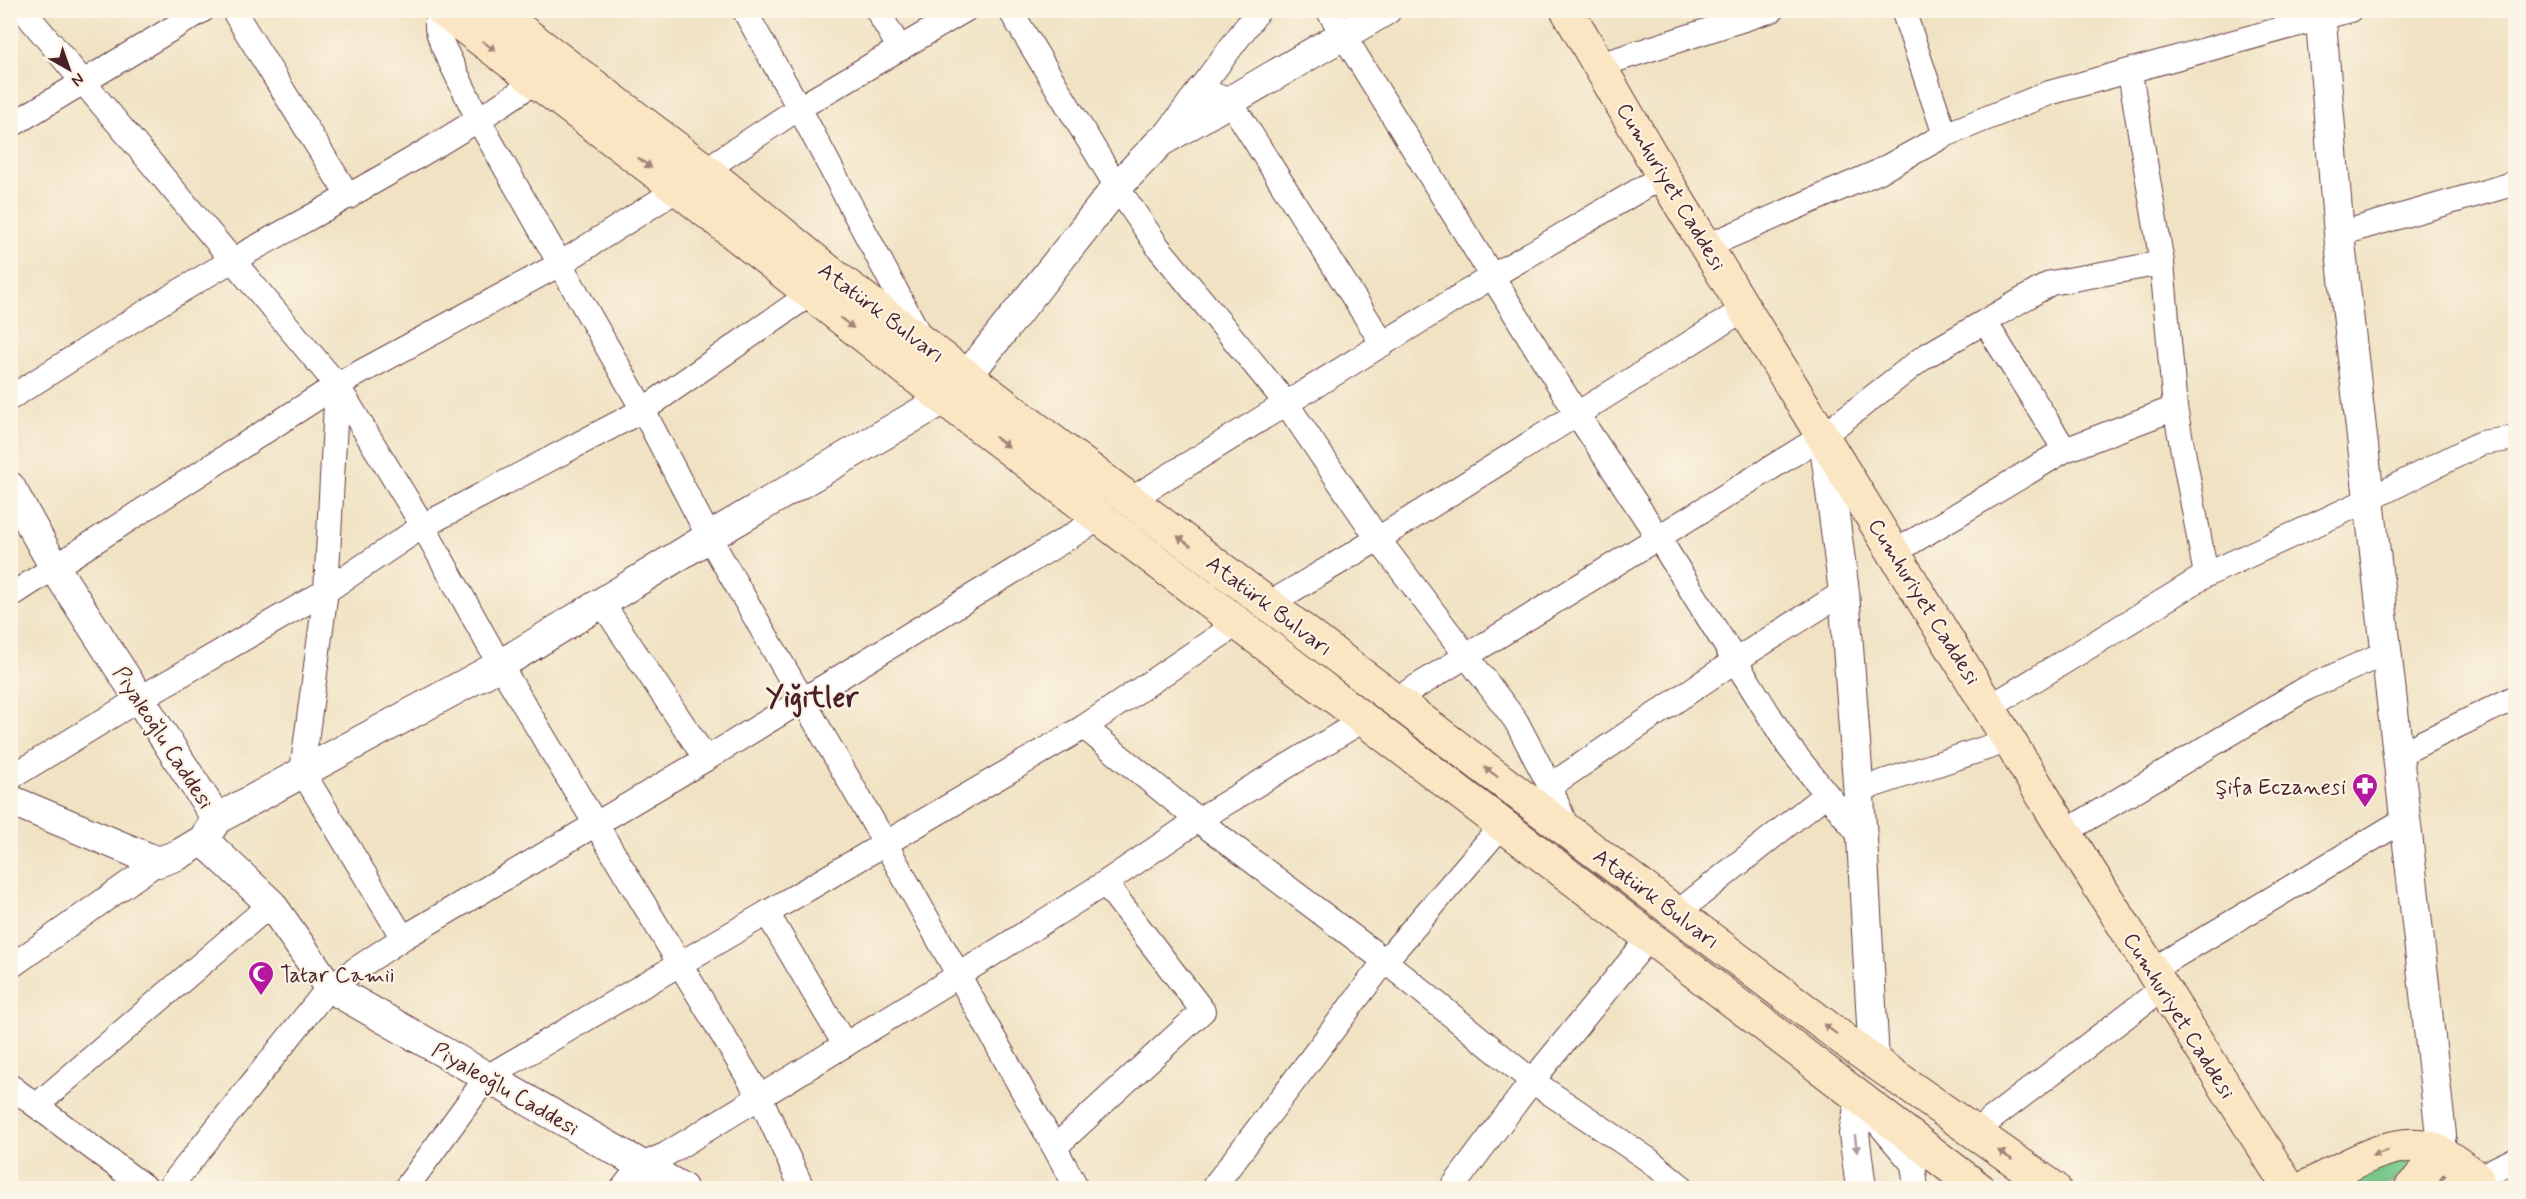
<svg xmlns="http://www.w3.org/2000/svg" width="2526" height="1199" font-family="Mynerve,sans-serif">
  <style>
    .green { fill: #75c789; stroke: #60735a; stroke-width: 1.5 }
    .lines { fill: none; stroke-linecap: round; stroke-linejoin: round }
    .minor-casing { stroke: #633c42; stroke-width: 26 }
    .tertiary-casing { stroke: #633c42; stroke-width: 32 }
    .secondary-casing { stroke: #633c42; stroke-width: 35 }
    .minor { stroke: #fff; stroke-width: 24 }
    .tertiary { stroke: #fff; stroke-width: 30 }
    .secondary { stroke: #fbe6c4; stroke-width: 33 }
    .oneway { fill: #a28278 }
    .oneway2 { fill: #ae9aa0 }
    .labels { text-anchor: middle; stroke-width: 4.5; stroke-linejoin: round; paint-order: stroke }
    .street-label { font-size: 22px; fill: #4a1f2b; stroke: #fcf5e5 }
    .poi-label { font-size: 22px; fill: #4a1f2b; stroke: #fcf5e5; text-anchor: end }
    .district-label { font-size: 28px; font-weight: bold; fill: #4a1f2b; stroke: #fcf5e5 }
  </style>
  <rect width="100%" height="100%" fill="#fcf5e5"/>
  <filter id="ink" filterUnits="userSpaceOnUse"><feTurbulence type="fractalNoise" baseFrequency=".0167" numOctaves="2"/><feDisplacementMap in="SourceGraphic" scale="12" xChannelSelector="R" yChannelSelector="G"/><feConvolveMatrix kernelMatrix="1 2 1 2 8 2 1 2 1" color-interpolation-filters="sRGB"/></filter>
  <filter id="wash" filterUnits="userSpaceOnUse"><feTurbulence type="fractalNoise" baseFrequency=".008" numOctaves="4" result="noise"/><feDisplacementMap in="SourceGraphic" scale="24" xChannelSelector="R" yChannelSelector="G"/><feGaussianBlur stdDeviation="1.35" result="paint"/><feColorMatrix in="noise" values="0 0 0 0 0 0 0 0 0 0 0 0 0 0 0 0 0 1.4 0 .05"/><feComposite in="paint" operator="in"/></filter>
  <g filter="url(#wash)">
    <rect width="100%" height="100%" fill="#f0e2c3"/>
    <path class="green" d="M2401 1160 2413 1161C2398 1192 2367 1188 2337 1188L2339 1185Z"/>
  </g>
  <g filter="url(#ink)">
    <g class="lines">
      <defs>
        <g id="minor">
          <path d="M23 10 337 385 423 526 500 665 760 1097 802 1188"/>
          <path d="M233 10 349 197"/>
          <path d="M437 10V28L442 44 479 121 643 410 709 537 885 843 1077 1188"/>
          <path d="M744 10 799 108 921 338"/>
          <path d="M877 10 900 49"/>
          <path d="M1010 10 1117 187 1158 247 1286 403 1378 539 1516 721 1550 786 1568 831"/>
          <path d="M1328 10 1577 414 1658 537 1789 747 1862 838"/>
          <path d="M1903 10 1945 135"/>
          <path d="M1600 65 1772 10"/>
          <path d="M2130 73 2162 263 2175 408 2206 575"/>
          <path d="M1199 89 1230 101 1383 344"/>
          <path d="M10 126 203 10"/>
          <path d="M1163 138 1259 10"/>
          <path d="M705 170 799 108 965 10"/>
          <path d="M2339 234 2516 183"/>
          <path d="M1709 245 1878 172 1945 135 2049 93 2350 10"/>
          <path d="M1985 322 2065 450"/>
          <path d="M337 385 326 591 302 771 403 938"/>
          <path d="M10 398C85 351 158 302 235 259 337 202 440 148 536 81"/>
          <path d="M1130 500 1491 277 1663 176"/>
          <path d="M1895 552 2065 450 2175 408"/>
          <path d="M10 596 337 385 560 264 678 189"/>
          <path d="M602 603 706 759 1102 517"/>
          <path d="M1269 604 1378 539 1746 308"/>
          <path d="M1395 700 1824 435 1924 357 2051 283 2162 263"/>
          <path d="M1990 707 2206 575 2368 500 2481 443 2516 438"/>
          <path d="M1084 727 1198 820 1385 961 1532 1081 1649 1160 1683 1188"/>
          <path d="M2397 755 2516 697"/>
          <path d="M10 778 139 699 326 591 423 526 643 410 810 294"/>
          <path d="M1550 786 1736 660 1844 592"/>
          <path d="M1859 790 2010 740"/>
          <path d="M2065 832 2307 688 2385 653"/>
          <path d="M767 913 845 1045"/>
          <path d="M1677 913 1826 794"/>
          <path d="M10 967 158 862"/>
          <path d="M2152 970 2404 820"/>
          <path d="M10 1086 146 1188"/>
          <path d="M37 1105 271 904"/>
          <path d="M1880 1125 1913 1164 1916 1188"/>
          <path d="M1973 1133 2163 988"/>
          <path d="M1055 1147 1203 1011 1105 883"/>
          <path d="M2477 1178 2516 1159"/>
          <path d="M169 1188 329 987 403 938 706 759"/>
          <path d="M406 1188 487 1077 1084 727 1240 622"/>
          <path d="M623 1188 640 1166 665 1155 959 975 1105 883 1198 820 1365 719"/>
          <path d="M1213 1188 1385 961 1503 824"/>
          <path d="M1452 1188 1532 1081 1650 937"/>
        </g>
        <g id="tertiary">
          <path d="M2320 10 2339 234 2441 1135 2437 1151"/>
          <path d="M967 376 1117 187 1160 142 1386 10"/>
          <path d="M1824 438 1844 592 1862 838 1874 1061"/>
          <path d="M10 487 55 568 217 819 203 840 271 904 329 987 682 1188"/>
          <path d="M10 800 158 862 178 855 203 840"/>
          <path d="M217 819 500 665 709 537 944 399"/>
          <path d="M1861 1099 1854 1134 1861 1188"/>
        </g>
        <g id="secondary">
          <path d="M442 10 678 189 944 399 1978 1188"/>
          <path d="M494 10 705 170 833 275 1568 831 1859 1051 2054 1188"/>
          <path d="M1567 10 1663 176 2065 832 2289 1188"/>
          <path d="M2304 1188C2337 1172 2393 1135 2430 1148 2447 1154 2463 1168 2477 1178L2457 1188"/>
          <path d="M2411 1188 2423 1175 2437 1151"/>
        </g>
      </defs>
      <use href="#minor" class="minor-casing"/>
      <use href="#tertiary" class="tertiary-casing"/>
      <use href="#secondary" class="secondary-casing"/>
      <use href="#minor" class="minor"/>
      <use href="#tertiary" class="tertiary"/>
      <use href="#secondary" class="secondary"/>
    </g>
    <defs><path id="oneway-solid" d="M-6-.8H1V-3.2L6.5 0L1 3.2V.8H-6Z" transform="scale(1.5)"/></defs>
    <g class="oneway">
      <use href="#oneway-solid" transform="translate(489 46) rotate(37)"/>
      <use href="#oneway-solid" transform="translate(645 163) rotate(37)"/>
      <use href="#oneway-solid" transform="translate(847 323) rotate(38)"/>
      <use href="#oneway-solid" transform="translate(1002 442) rotate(37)"/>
      <use href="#oneway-solid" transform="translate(1184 541) rotate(-143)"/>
      <use href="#oneway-solid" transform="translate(1491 772) rotate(-143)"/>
      <use href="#oneway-solid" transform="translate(1830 1029) rotate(-143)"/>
      <use href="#oneway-solid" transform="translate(2380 1153) rotate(161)"/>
      <use href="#oneway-solid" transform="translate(2005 1155) rotate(-146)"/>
    </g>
    <use class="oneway2" href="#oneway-solid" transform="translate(1856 1144) rotate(83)"/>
  </g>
  <defs>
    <symbol id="pharmacy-pin" viewBox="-11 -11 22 30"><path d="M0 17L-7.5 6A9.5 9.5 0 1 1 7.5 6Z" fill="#b5179e" stroke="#fcf5e5"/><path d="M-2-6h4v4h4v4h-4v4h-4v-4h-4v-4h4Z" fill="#fff"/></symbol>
    <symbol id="mosque-pin" viewBox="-11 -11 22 30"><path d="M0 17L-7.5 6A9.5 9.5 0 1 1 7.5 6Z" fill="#b5179e" stroke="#fcf5e5"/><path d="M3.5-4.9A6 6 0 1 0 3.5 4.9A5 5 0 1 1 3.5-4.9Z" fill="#fff"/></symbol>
  </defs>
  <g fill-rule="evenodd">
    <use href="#pharmacy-pin" x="2350" y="771" width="30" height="40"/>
    <use href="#mosque-pin" x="246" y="959" width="30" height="40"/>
  </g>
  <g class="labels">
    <g class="street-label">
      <text transform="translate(1672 186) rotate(59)" y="8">Cumhuriyet Caddesi</text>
      <text transform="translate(882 312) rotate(37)" y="8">Atatürk Bulvarı</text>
      <text transform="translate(1925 601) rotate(58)" y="8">Cumhuriyet Caddesi</text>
      <text transform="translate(1270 605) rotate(37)" y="8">Atatürk Bulvarı</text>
      <text transform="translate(164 737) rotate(57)" y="8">Piyaleoğlu Caddesi</text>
      <text transform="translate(1657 898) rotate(37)" y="8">Atatürk Bulvarı</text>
      <text transform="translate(2180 1015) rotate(58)" y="8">Cumhuriyet Caddesi</text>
      <text transform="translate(506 1088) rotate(30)" y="8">Piyaleoğlu Caddesi</text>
    </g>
    <g class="poi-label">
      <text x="2346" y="794">Şifa Eczanesi</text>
      <text x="280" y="982" text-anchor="start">Tatar Camii</text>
    </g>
    <g class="district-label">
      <text x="812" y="706">Yiğitler</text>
    </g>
  </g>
  <rect width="2526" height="1199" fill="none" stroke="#fcf5e5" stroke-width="36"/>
  <g transform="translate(69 69) rotate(140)" stroke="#fcf5e5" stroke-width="4.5" paint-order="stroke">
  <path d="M0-4.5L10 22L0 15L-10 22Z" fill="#4a1f2b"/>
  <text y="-9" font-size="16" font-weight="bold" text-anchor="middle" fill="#4a1f2b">N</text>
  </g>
</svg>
